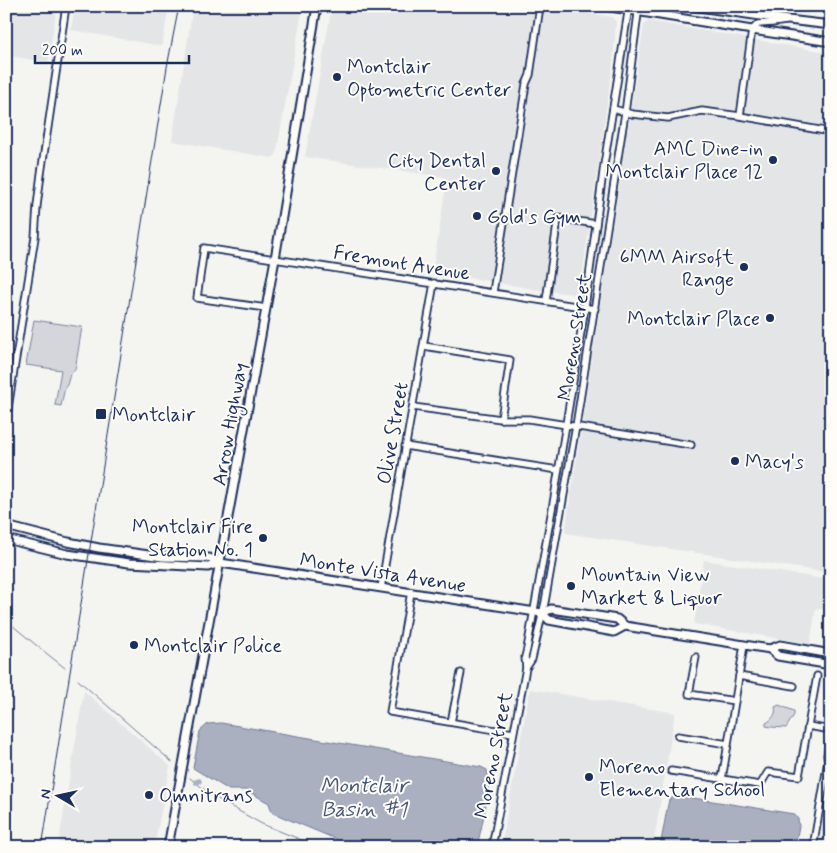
<svg xmlns="http://www.w3.org/2000/svg" width="837" height="853" font-family="Mynerve,sans-serif">
  <style>
    .built { fill: #e4e5e6 }
    .green { fill: #d4d6db; stroke: #78829c }
    .water { fill: #aab0bf; stroke: #717c98 }
    .lines { fill: none; stroke-linecap: round; stroke-linejoin: round }
    .stream { stroke: #717c98; stroke-width: 1 }
    .canal { stroke: #aab0bf; stroke-width: 5.5 }
    .minor-casing { stroke: #1b2f5e; stroke-width: 9 }
    .major-casing { stroke: #1b2f5e; stroke-width: 11 }
    .minor { stroke: #fdfcf7; stroke-width: 5.5 }
    .major { stroke: #fdfcf7; stroke-width: 7 }
    .rail { stroke: #1b2f5e; stroke-width: 1 }
    .poi-dot { fill: #1b2f5e; stroke: #fdfcf7; stroke-width: 2 }
    .labels { text-anchor: middle; stroke-width: 4; stroke-linejoin: round; paint-order: stroke }
    .poi-label { font-size: 20px; fill: #1b2f5e; stroke: #fdfcf7; text-anchor: start }
    .street-label { font-size: 20px; fill: #1b2f5e; stroke: #fdfcf7 }
    .water-label { font-size: 21px; font-style: italic; fill: #46567b; stroke: #fdfcf7 }
  </style>
  <rect width="100%" height="100%" fill="#f4f4f1"/>
  <filter id="ink" filterUnits="userSpaceOnUse"><feTurbulence type="fractalNoise" baseFrequency=".02" numOctaves="2"/><feDisplacementMap in="SourceGraphic" scale="10" xChannelSelector="R" yChannelSelector="G"/><feConvolveMatrix kernelMatrix="1 2 1 2 8 2 1 2 1" color-interpolation-filters="sRGB"/></filter>
  <g filter="url(#ink)">
    <g class="built">
      <path d="M6 6H57L48 63 6 55Z"/>
      <path d="M75 6H169L162 46 71 30Z"/>
      <path d="M193 6H303L276 155 272 158 172 141Z"/>
      <path d="M332 6H547L612 17 616 22 613 62 580 291 574 294 544 291 436 272 433 269 447 180 444 177 305 157Z"/>
      <path d="M747 6H831V14L783 12Z"/>
      <path d="M648 21 831 53V573L565 533 644 25Z"/>
      <path d="M704 560 831 580V610L816 608 810 644 694 624Z"/>
      <path d="M530 689 675 713 653 847H533L502 842Z"/>
      <path d="M84 691 170 766 154 847H58Z"/>
      <path d="M824 820 831 822V847H819Z"/>
    </g>
    <g class="green">
      <path d="M34 320 82 327 75 370 70 374 67 385 65 387 61 406 55 405 61 370 26 365Z"/>
      <path d="M779 705 794 711V715L786 728 771 727 766 726V723C772 720 777 714 775 707Z"/>
    </g>
    <g class="water">
      <path d="M221 723 481 767 487 770C492 787 481 828 477 847H355L273 813 271 809 269 803 246 790H229L193 768 200 731 208 724Z"/>
      <path d="M675 796 687 797 794 814 798 819 799 826 795 847H660L667 809 669 800Z"/>
    </g>
    <g class="lines">
      <g class="stream">
        <path d="M6 619 7 620"/>
        <path d="M13 626 36 645 65 668"/>
        <path d="M78 680 172 762"/>
        <path d="M190 778 213 796 244 814 262 824 319 847"/>
      </g>
      <path class="canal" d="M196 782 199 781"/>
      <defs>
        <g id="minor">
          <path d="M613 109 632 114 668 118 702 111 740 116 831 132"/>
          <path d="M740 116 752 30 758 24 772 23 786 21"/>
          <path d="M493 292 526 84 530 75 540 6"/>
          <path d="M546 301 558 218 596 224"/>
          <path d="M266 308 197 298 204 248 595 309"/>
          <path d="M424 346 510 360 501 419"/>
          <path d="M413 407 501 419H529L691 445"/>
          <path d="M6 421 35 237 37 206 41 174 66 6"/>
          <path d="M405 446 558 470"/>
          <path d="M381 588 434 283"/>
          <path d="M411 592 390 712 513 733"/>
          <path d="M696 657 689 694 735 701 744 645"/>
          <path d="M526 668 532 659 545 602 576 426 625 113 639 6"/>
          <path d="M739 676 794 686"/>
          <path d="M817 676 808 726 831 730"/>
          <path d="M451 722 461 673"/>
          <path d="M678 736 728 744 735 701"/>
          <path d="M671 771 722 779 728 744"/>
          <path d="M722 779 760 785 768 772 799 776 808 726"/>
          <path d="M492 847 526 668 525 657 527 649 554 498 585 307 604 165 629 6"/>
          <path d="M813 847 828 761 827 755 831 733"/>
        </g>
        <g id="major">
          <path d="M605 6 752 30 831 42"/>
          <path d="M692 6 788 20 831 25"/>
          <path d="M6 526 68 542 99 548 163 557 209 558 220 563"/>
          <path d="M6 539 67 554 129 563 208 567 220 563 234 565 542 613 551 609 617 619 625 626 770 649 780 645 831 654"/>
          <path d="M542 613 549 620 614 632 625 626"/>
          <path d="M770 649 778 656 831 665"/>
          <path d="M168 847 275 259 317 6"/>
        </g>
      </defs>
      <use href="#minor" class="minor-casing"/>
      <use href="#major" class="major-casing"/>
      <use href="#minor" class="minor"/>
      <use href="#major" class="major"/>
      <path class="rail" d="M42 847 167 67 179 6"/>
    </g>
  </g>
  <g class="poi-dot">
    <circle cx="337" cy="77" r="5"/>
    <circle cx="773" cy="160" r="5"/>
    <circle cx="496" cy="171" r="5"/>
    <circle cx="477" cy="216" r="5"/>
    <circle cx="744" cy="267" r="5"/>
    <circle cx="770" cy="318" r="5"/>
    <rect x="95" y="408" width="12" height="12" rx="2.5"/>
    <circle cx="735" cy="461" r="5"/>
    <circle cx="263" cy="538" r="5"/>
    <circle cx="571" cy="586" r="5"/>
    <circle cx="134" cy="645" r="5"/>
    <circle cx="589" cy="777" r="5"/>
    <circle cx="149" cy="795" r="5"/>
  </g>
  <g class="labels">
    <g class="poi-label">
      <text x="347" y="73">Montclair<tspan x="347" dy="23">Optometric Center</tspan></text>
      <text x="763" y="155" text-anchor="end">AMC Dine-in<tspan x="763" dy="23">Montclair Place 12</tspan></text>
      <text x="486" y="167" text-anchor="end">City Dental<tspan x="486" dy="23">Center</tspan></text>
      <text x="487" y="223">Gold's Gym</text>
      <text x="734" y="263" text-anchor="end">6MM Airsoft<tspan x="734" dy="23">Range</tspan></text>
      <text x="760" y="325" text-anchor="end">Montclair Place</text>
      <text x="112" y="421">Montclair</text>
      <text x="745" y="468">Macy's</text>
      <text x="253" y="533" text-anchor="end">Montclair Fire<tspan x="253" dy="23">Station No. 1</tspan></text>
      <text x="581" y="581">Mountain View<tspan x="581" dy="23">Market &amp; Liquor</tspan></text>
      <text x="144" y="652">Montclair Police</text>
      <text x="599" y="773">Moreno<tspan x="599" dy="23">Elementary School</tspan></text>
      <text x="159" y="802">Omnitrans</text>
    </g>
    <g class="street-label">
      <text transform="translate(402 262) rotate(9)" y="7">Fremont Avenue</text>
      <text transform="translate(574 337) rotate(-81)" y="7">Moreno Street</text>
      <text transform="translate(229 424) rotate(-80)" y="7">Arrow Highway</text>
      <text transform="translate(392 433) rotate(-80)" y="7">Olive Street</text>
      <text transform="translate(383 572) rotate(9)" y="7">Monte Vista Avenue</text>
      <text transform="translate(493 755) rotate(-79)" y="7">Moreno Street</text>
    </g>
    <g class="water-label">
      <text x="364" y="792">Montclair<tspan x="364" dy="24">Basin #1</tspan></text>
    </g>
  </g>
  <rect width="837" height="853" fill="none" stroke="#fdfcf7" stroke-width="25"/>
  <rect x="12" y="12" width="812" height="828" fill="none" stroke="#1b2f5e" stroke-width="2" filter="url(#ink)"/>
  <g transform="translate(58 796) rotate(279)" stroke="#fdfcf7" stroke-width="4" paint-order="stroke">
  <path d="M0-4L9 19L0 12L-9 19Z" fill="#1b2f5e"/>
  <text y="-8" font-size="14" font-weight="bold" text-anchor="middle" fill="#1b2f5e">N</text>
  </g>
  <path d="M35 55v8h154v-8" fill="none" stroke="#1b2f5e" stroke-width="2.5"/>
  <text x="42" y="55" font-size="15" fill="#1b2f5e" stroke="#fdfcf7" stroke-width="4" paint-order="stroke">200 m</text>
</svg>
